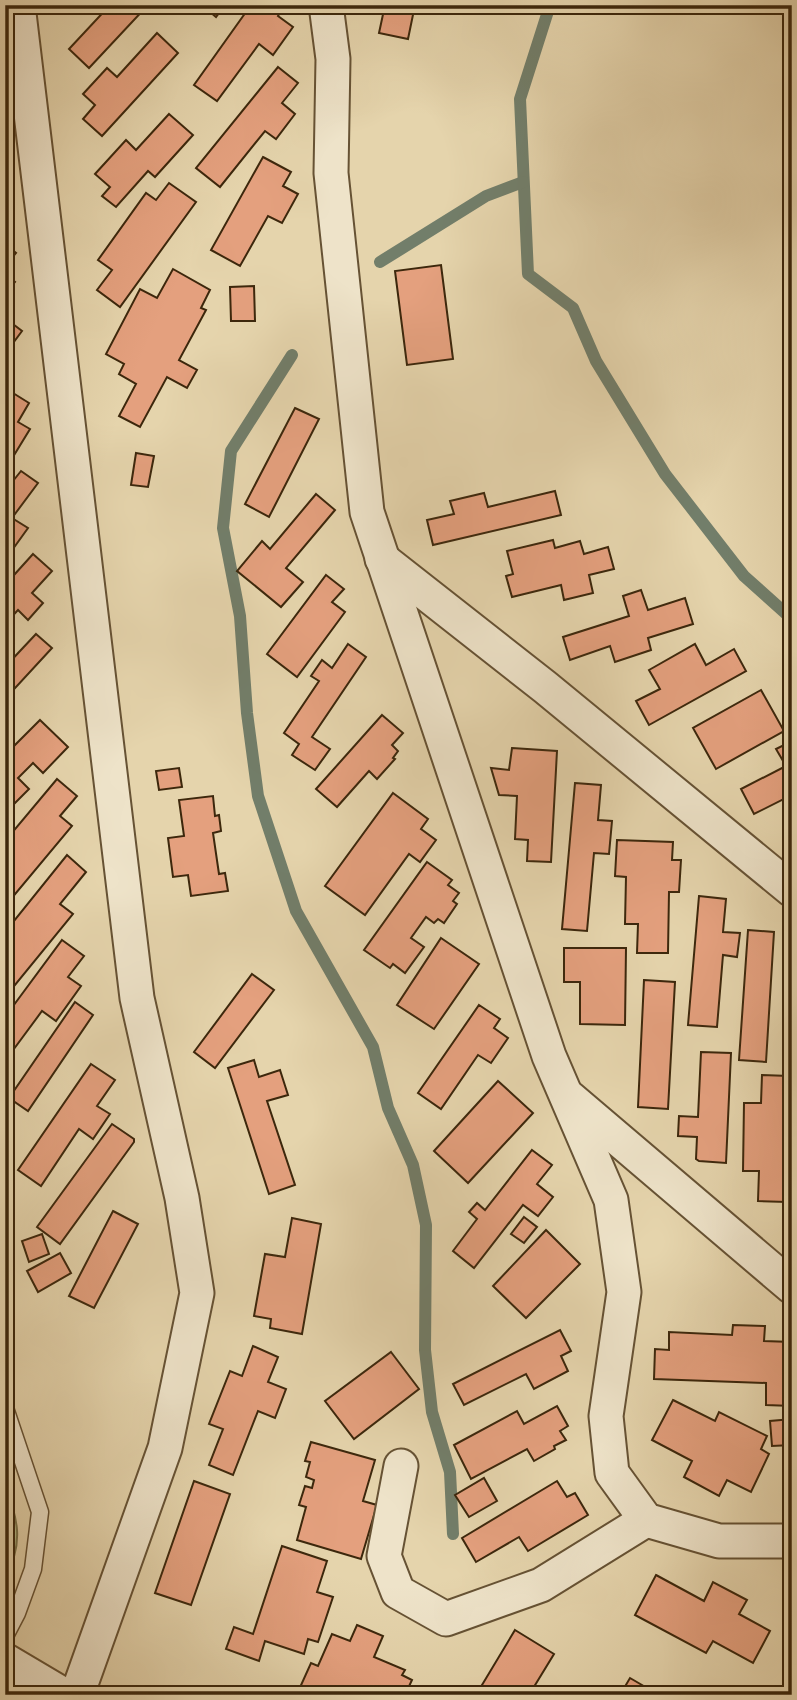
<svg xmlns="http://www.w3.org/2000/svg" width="797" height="1700" font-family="'IM FELL Double Pica',serif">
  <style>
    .green { fill: #b5bc89; stroke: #78724a; stroke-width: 2 }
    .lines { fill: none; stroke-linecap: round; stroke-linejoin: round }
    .stream { stroke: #727e6a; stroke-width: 12 }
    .building { fill: #e4a07e; stroke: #3c270c; stroke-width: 2 }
    .service-casing { stroke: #665234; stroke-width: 19 }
    .minor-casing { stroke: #665234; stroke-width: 37 }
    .tertiary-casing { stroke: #665234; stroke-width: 42 }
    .service { stroke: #eee3c9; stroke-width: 16 }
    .minor { stroke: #eee3c9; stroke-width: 33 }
    .tertiary { stroke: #eee3c9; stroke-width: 38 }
  </style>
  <rect width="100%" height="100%" fill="#e5d4ac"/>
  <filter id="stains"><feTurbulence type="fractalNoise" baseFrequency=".00286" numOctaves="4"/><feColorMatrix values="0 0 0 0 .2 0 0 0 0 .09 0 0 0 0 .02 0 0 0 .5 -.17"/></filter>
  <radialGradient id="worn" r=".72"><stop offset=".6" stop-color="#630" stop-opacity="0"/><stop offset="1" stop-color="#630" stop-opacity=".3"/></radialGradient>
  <path class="green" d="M5 1483C17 1517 25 1543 5 1577Z"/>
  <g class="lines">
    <g class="stream">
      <path d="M550 5 520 99 528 274 573 308 596 361 665 474 744 576 792 619"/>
      <path d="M380 262 486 196 523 182"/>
      <path d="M292 355 231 451 223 528 240 616 247 713 258 796 296 911 373 1047 388 1108 413 1165 426 1225 425 1350 432 1412 450 1472 453 1534"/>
    </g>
  </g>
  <g class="building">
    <path d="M110 5H148L89 68 69 49Z"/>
    <path d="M202 5H225L216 17Z"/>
    <path d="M251 5H285L278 16 293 27 273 55 259 44 217 101 194 85Z"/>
    <path d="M385 5H415L408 39 379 33Z"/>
    <path d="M157 33 178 53 102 136 83 119 95 105 83 94 107 68 117 77Z"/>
    <path d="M278 67 298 83 282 103 295 114 276 139 265 131 220 187 196 168Z"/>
    <path d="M169 114 193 135 155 177 148 171 116 207 102 196 110 187 95 174 126 140 136 150Z"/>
    <path d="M263 157 291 172 283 186 298 194 282 223 268 216 240 266 211 250Z"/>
    <path d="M169 183 196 202 120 307 97 290 112 270 98 260 146 193 156 200Z"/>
    <path d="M5 244 16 253 5 266Z"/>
    <path d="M441 265 453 359 407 365 395 271Z"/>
    <path d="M173 269 210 290 201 308 206 310 179 360 197 370 187 388 167 377 140 427 119 416 136 384 119 374 124 364 106 354 140 289 157 298Z"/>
    <path d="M5 274 15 282 5 294Z"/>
    <path d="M254 286 255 321H231L230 287Z"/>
    <path d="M5 318 22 331 5 354Z"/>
    <path d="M5 388 29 403 18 422 30 429 5 470Z"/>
    <path d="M295 408 319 419 269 517 245 504Z"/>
    <path d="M136 453 154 456 148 487 131 485Z"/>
    <path d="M21 471 38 483 12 518 28 528 5 560V476L13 481Z"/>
    <path d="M555 491 561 515 433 545 427 520 454 514 450 501 484 493 488 507Z"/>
    <path d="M316 494 335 510 286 568 303 582 281 607 237 571 262 541 270 549Z"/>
    <path d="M553 540 555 548 580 541 584 554 608 547 614 569 589 575 593 593 564 600 561 585 512 597 506 576 513 574 507 551Z"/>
    <path d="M33 554 52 571 32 593 43 603 28 620 18 610 5 624V585Z"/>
    <path d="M326 575 344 589 332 602 345 612 297 677 267 654Z"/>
    <path d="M641 590 648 610 685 598 693 624 648 638 651 650 615 662 610 646 570 660 563 637 629 616 623 596Z"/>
    <path d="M36 634 52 648 5 699V667Z"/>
    <path d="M348 644 366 657 312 737 330 749 315 770 292 755 299 744 284 733 319 681 311 676 322 660 332 668Z"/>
    <path d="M695 644 706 665 734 649 746 671 649 725 636 701 660 689 649 670Z"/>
    <path d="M761 690 784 731 716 769 693 728Z"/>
    <path d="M382 715 403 733 392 745 398 751 393 758 395 759 377 779 369 771 337 807 316 789Z"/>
    <path d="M40 720 68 747 43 773 33 763 18 778 29 789 5 813V755Z"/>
    <path d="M792 741V795L754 814 741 789 786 766 776 749Z"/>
    <path d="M512 748 557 751 551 862 527 861 528 840 515 839 517 796 499 795 491 768 509 770Z"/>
    <path d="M179 768 182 787 159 790 156 771Z"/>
    <path d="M57 779 77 796 60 816 72 826 6 905 5 841Z"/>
    <path d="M575 783 601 785 598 820 612 821 609 854 594 853 587 931 562 929Z"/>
    <path d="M393 793 428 819 421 829 436 840 420 862 409 854 365 915 325 886Z"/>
    <path d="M213 796 215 816 219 815 221 831 213 833 219 874 225 873 228 891 191 896 188 875 173 877 168 838 184 836 179 800Z"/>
    <path d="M617 840 673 842 672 860H681L679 892H669L668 953H637L638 924H625L626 877 615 876Z"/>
    <path d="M67 855 86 872 60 904 73 914 6 996 5 932Z"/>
    <path d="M427 862 452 880 448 885 459 893 453 901 457 904 444 923 438 919 434 923 426 917 411 938 424 947 405 973 393 964 390 968 364 950Z"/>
    <path d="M699 896 726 899 723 932 740 933 737 957 723 955 717 1027 688 1025Z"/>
    <path d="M748 930 774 932 766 1062 739 1060Z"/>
    <path d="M441 938 479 964 434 1029 397 1005Z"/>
    <path d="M62 940 84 956 68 977 81 986 56 1021 42 1011 8 1057 5 1055V1017Z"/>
    <path d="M564 948H626L625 1025 580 1024V982H564Z"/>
    <path d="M252 974 274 990 215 1068 194 1052Z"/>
    <path d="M644 980 675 982 668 1109 638 1107Z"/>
    <path d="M75 1002 93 1015 28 1111 9 1098Z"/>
    <path d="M479 1005 500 1019 494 1028 508 1038 491 1063 478 1055 441 1109 418 1093Z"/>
    <path d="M701 1052 731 1053 726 1163 699 1161 696 1159 697 1137 678 1136 679 1116 698 1117Z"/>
    <path d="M254 1060 259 1077 280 1070 288 1095 267 1101 295 1185 269 1194 228 1068Z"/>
    <path d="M91 1064 115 1080 97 1106 110 1114 93 1139 79 1129 41 1186 18 1170Z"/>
    <path d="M762 1075 789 1076 787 1202 758 1201 759 1171H743L744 1103H761Z"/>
    <path d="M498 1081 533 1113 468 1183 434 1151Z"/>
    <path d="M112 1124 134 1139V1142L60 1244 37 1227Z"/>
    <path d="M532 1150 552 1165 537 1184 553 1197 538 1216 523 1205 474 1268 453 1251 477 1219 469 1212 477 1203 485 1210Z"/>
    <path d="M113 1211 138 1224 94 1308 69 1296Z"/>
    <path d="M524 1217 537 1227 524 1243 511 1234Z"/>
    <path d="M292 1218 321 1224 302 1334 270 1328 271 1319 254 1316 265 1254 285 1257Z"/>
    <path d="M546 1230 580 1264 526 1318 493 1286Z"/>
    <path d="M42 1234 49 1254 29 1262 22 1241Z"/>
    <path d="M60 1253 71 1273 38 1292 27 1271Z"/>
    <path d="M733 1325 765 1326 764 1341 792 1342V1406L766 1405V1383L654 1379 655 1349 669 1350V1332L732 1335Z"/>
    <path d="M560 1330 571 1351 561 1356 568 1371 534 1389 526 1374 464 1405 453 1384Z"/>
    <path d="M253 1346 278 1357 268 1382 286 1389 275 1418 258 1411 233 1475 209 1465 223 1429 209 1424 230 1371 242 1376Z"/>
    <path d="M391 1352 419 1389 354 1439 325 1401Z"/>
    <path d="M673 1400 715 1421 719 1412 767 1436 761 1449 769 1454 751 1492 727 1480 719 1496 684 1477 692 1461 652 1440Z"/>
    <path d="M557 1406 568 1426 560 1431 566 1440 554 1446 555 1449 534 1461 527 1449 471 1479 454 1445 517 1411 524 1424Z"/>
    <path d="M792 1419V1445L772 1446 770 1421Z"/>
    <path d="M311 1442 375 1460 363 1501 377 1505 361 1559 297 1540 306 1507 299 1505 305 1486 312 1488 314 1480 306 1477 310 1462 305 1461Z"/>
    <path d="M484 1478 497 1501 469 1517 455 1495Z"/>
    <path d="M194 1481 230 1494 191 1605 155 1593Z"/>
    <path d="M557 1481 567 1497 575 1493 588 1515 528 1551 519 1537 476 1562 462 1538Z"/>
    <path d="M282 1546 327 1561 317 1592 333 1597 318 1642 308 1639 304 1654 265 1641 259 1661 226 1649 234 1627 253 1634Z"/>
    <path d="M656 1575 704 1601 713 1582 747 1600 739 1614 770 1631 753 1663 713 1641 706 1653 635 1615Z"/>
    <path d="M357 1625 383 1636 374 1657 405 1670 402 1675 412 1680 405 1695 297 1694 311 1663 318 1666 332 1634 350 1641Z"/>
    <path d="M515 1630 554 1654 529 1695H476Z"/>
    <path d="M630 1678 659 1695H620Z"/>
  </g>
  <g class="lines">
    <defs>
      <path id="service" d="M5 1408 40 1512 33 1569 17 1613 5 1636"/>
      <g id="minor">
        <path d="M18 5 137 998 182 1198 197 1293 165 1448 77 1695"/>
        <path d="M326 5 333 59 331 173 367 512 549 1056 611 1200 624 1292 606 1416 612 1473 646 1520 719 1541H792"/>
        <path d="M382 559 545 687 792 890"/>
        <path d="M570 1098 792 1287"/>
        <path d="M401 1466 384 1556 398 1592 446 1619 541 1585 646 1520"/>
      </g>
      <path id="tertiary" d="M5 1663 59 1695"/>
    </defs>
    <use href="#service" class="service-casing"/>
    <use href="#minor" class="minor-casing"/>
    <use href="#tertiary" class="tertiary-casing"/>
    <use href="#service" class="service"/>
    <use href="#minor" class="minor"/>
    <use href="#tertiary" class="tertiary"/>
  </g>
  <rect width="797" height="1700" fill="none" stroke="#e5d4ac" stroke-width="28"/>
  <rect x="7" y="7" width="783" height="1686" fill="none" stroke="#3c270c" stroke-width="3.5"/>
  <rect x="14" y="14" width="769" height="1672" fill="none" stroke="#3c270c" stroke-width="2"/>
  <rect width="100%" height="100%" filter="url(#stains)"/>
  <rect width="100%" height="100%" fill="url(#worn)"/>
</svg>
